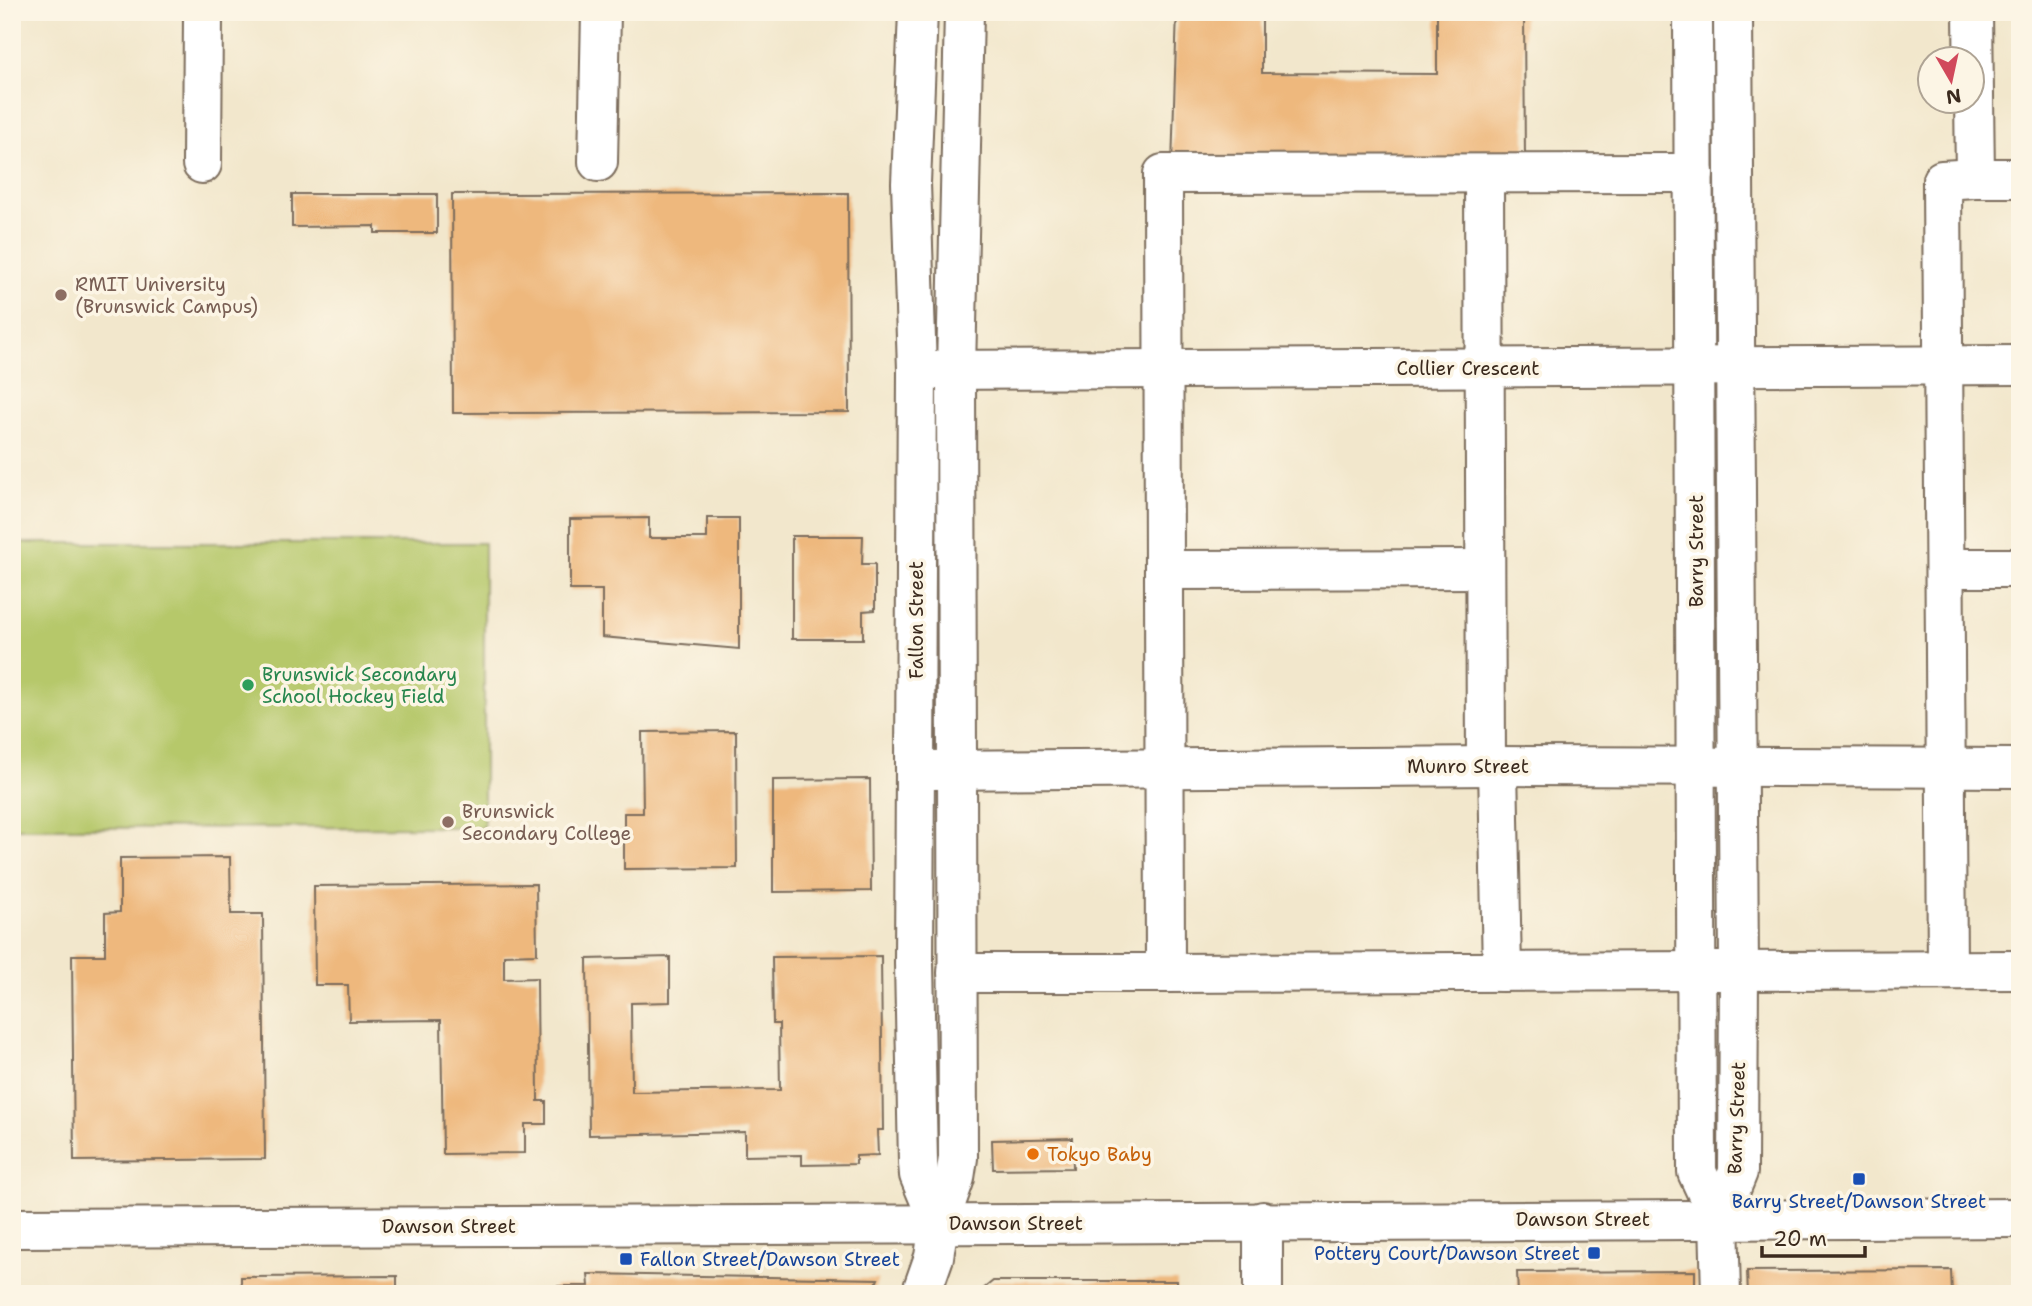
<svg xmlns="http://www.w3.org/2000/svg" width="2032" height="1306" font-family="'Shantell Sans',sans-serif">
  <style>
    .green { fill: #b6c86b; stroke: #787944; stroke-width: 2 }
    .building { fill: #eeb87d }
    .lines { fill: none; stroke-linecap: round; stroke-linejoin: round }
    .minor-casing { stroke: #7b6c5b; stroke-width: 42 }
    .minor { stroke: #fff; stroke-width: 38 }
    .education-dot { fill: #8d6e63; stroke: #fcf5e5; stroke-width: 2.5 }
    .leisure-dot { fill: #2e9e5b; stroke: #fcf5e5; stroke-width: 2.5 }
    .food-dot { fill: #e8710a; stroke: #fcf5e5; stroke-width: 2.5 }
    .transit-dot { fill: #1a4fb4; stroke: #fcf5e5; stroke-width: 2.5 }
    .labels { text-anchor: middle; stroke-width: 7; stroke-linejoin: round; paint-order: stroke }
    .education-label { font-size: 19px; fill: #785e54; stroke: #fcf5e5; text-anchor: start }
    .street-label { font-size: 19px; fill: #3b2a1e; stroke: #fcf5e5 }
    .leisure-label { font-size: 19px; fill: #27864d; stroke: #fcf5e5; text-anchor: start }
    .food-label { font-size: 19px; fill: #c56008; stroke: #fcf5e5; text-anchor: start }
    .transit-label { font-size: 19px; fill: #164399; stroke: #fcf5e5 }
  </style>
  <rect width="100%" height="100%" fill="#fcf5e5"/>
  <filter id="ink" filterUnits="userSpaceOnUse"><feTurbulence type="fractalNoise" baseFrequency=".0143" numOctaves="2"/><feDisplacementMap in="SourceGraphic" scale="14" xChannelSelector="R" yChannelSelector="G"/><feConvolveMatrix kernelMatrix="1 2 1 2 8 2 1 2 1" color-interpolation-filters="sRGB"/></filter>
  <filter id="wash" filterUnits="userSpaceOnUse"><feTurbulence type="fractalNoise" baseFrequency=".00686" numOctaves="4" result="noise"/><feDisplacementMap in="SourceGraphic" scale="28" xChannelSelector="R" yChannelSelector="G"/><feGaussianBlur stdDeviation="1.57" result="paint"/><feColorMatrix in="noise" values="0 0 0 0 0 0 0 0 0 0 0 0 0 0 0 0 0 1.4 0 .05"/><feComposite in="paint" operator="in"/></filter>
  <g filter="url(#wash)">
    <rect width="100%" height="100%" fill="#f2e7cc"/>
    <path class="green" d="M12 543H484V827L12 828Z"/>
    <g id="blocks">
      <g class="building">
        <path d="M1177 12H1262V73L1437 74V12H1524L1525 162 1172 165Z"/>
        <path d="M848 193 849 412 453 413 452 194Z"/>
        <path d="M292 194H437V233H375V226L292 227Z"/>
        <path d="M649 518V538H707V518H739V649L602 637V590H570V519Z"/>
        <path d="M792 536H863L862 564H875V610L863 611V639H792Z"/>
        <path d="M736 731 737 868 624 869V813H643L642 732Z"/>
        <path d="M870 779 871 891 773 892V780Z"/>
        <path d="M230 857 231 914H263L265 1159 74 1161 72 955H105V913L120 912V858Z"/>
        <path d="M536 884 537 954 504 955V979L537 978 538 1101H546V1124H525V1153L443 1154 441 1020 349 1021 348 985H315L314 886Z"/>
        <path d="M881 956 883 1130H877L878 1155 856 1156V1164L802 1165V1155L745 1156V1132L589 1135 587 959 670 957V1002L631 1003 632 1092 780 1090 779 1024H773L772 957Z"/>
        <path d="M1072 1138 1073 1168 993 1169 992 1140Z"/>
        <path d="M1951 1270 1952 1294H1748L1747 1271Z"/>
        <path d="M1695 1271V1294H1518L1517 1272Z"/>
        <path d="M588 1274 878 1279 872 1294H548L556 1286H589Z"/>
        <path d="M397 1276V1294H241V1277Z"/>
        <path d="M993 1281H1177V1294H977Z"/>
      </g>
    </g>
  </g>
  <g filter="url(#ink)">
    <use href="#blocks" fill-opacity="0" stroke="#7b6c5b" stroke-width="2"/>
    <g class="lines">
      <defs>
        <g id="minor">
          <path d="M918 12 911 183 917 370 914 963 918 1163 919 1175 939 1223"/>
          <path d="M1693 12 1697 1172 1719 1219 1721 1294"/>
          <path d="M1973 12 1975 178H2020"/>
          <path d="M598 162 601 12"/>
          <path d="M202 164 203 12"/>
          <path d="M1694 173 1163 174 1165 973 2020 970"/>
          <path d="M1484 175 1486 766"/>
          <path d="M930 370 2020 365"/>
          <path d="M1945 568H2020"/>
          <path d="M1164 570 1485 569"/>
          <path d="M1498 766 1502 972"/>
          <path d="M930 770 1498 766 2020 768"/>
          <path d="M1947 970 1942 180 1975 178"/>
          <path d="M957 973H1165"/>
          <path d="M1719 1219 1738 1172 1739 971 1733 12"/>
          <path d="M1263 1221V1294"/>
          <path d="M12 1228C681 1228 1351 1221 2020 1218"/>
          <path d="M921 1294 934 1257 939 1223 955 1178 958 1158 956 370 964 12"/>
        </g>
      </defs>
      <use href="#minor" class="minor-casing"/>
      <use href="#minor" class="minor"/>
    </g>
  </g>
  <g class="education-dot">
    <circle cx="61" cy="295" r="7"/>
    <circle cx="448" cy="822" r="7"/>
  </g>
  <circle class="leisure-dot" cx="248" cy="685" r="7"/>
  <circle class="food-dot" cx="1033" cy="1154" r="7"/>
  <g class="transit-dot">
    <rect x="1852" y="1172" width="14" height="14" rx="3.5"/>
    <rect x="1587" y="1246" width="14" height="14" rx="3.5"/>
    <rect x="619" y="1252" width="14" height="14" rx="3.5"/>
  </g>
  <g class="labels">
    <g class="education-label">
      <text x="75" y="291">RMIT University<tspan x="75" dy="22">(Brunswick Campus)</tspan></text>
      <text x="462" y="818">Brunswick<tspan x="462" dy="22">Secondary College</tspan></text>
    </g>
    <g class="street-label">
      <text x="1468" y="375">Collier Crescent</text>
      <text transform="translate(1696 551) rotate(-90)" y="7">Barry Street</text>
      <text transform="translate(916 620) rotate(-90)" y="7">Fallon Street</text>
      <text x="1468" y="773">Munro Street</text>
      <text transform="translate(1736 1118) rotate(-88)" y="7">Barry Street</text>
      <text x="1583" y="1226">Dawson Street</text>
      <text x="1016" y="1230">Dawson Street</text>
      <text x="449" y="1233">Dawson Street</text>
    </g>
    <g class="leisure-label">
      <text x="262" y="681">Brunswick Secondary<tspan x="262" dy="22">School Hockey Field</tspan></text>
    </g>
    <g class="food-label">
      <text x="1047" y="1161">Tokyo Baby</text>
    </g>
    <g class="transit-label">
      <text x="1859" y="1208">Barry Street/Dawson Street</text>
      <text x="1580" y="1260" text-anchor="end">Pottery Court/Dawson Street</text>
      <text x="640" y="1266" text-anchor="start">Fallon Street/Dawson Street</text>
    </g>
  </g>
  <rect width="2032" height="1306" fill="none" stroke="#fcf5e5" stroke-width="42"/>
  <g transform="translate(1951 80) rotate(171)"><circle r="33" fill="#fcf5e5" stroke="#afa495" stroke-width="2"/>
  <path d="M0-5L12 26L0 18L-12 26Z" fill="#d1495b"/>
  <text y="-10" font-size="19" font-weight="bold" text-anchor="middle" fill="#3b2a1e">N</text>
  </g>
  <path d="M1762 1246v10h103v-10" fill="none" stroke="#3b2a1e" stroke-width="3.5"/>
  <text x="1773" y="1246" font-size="21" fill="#3b2a1e" stroke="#fcf5e5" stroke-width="5" paint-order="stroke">20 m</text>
</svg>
